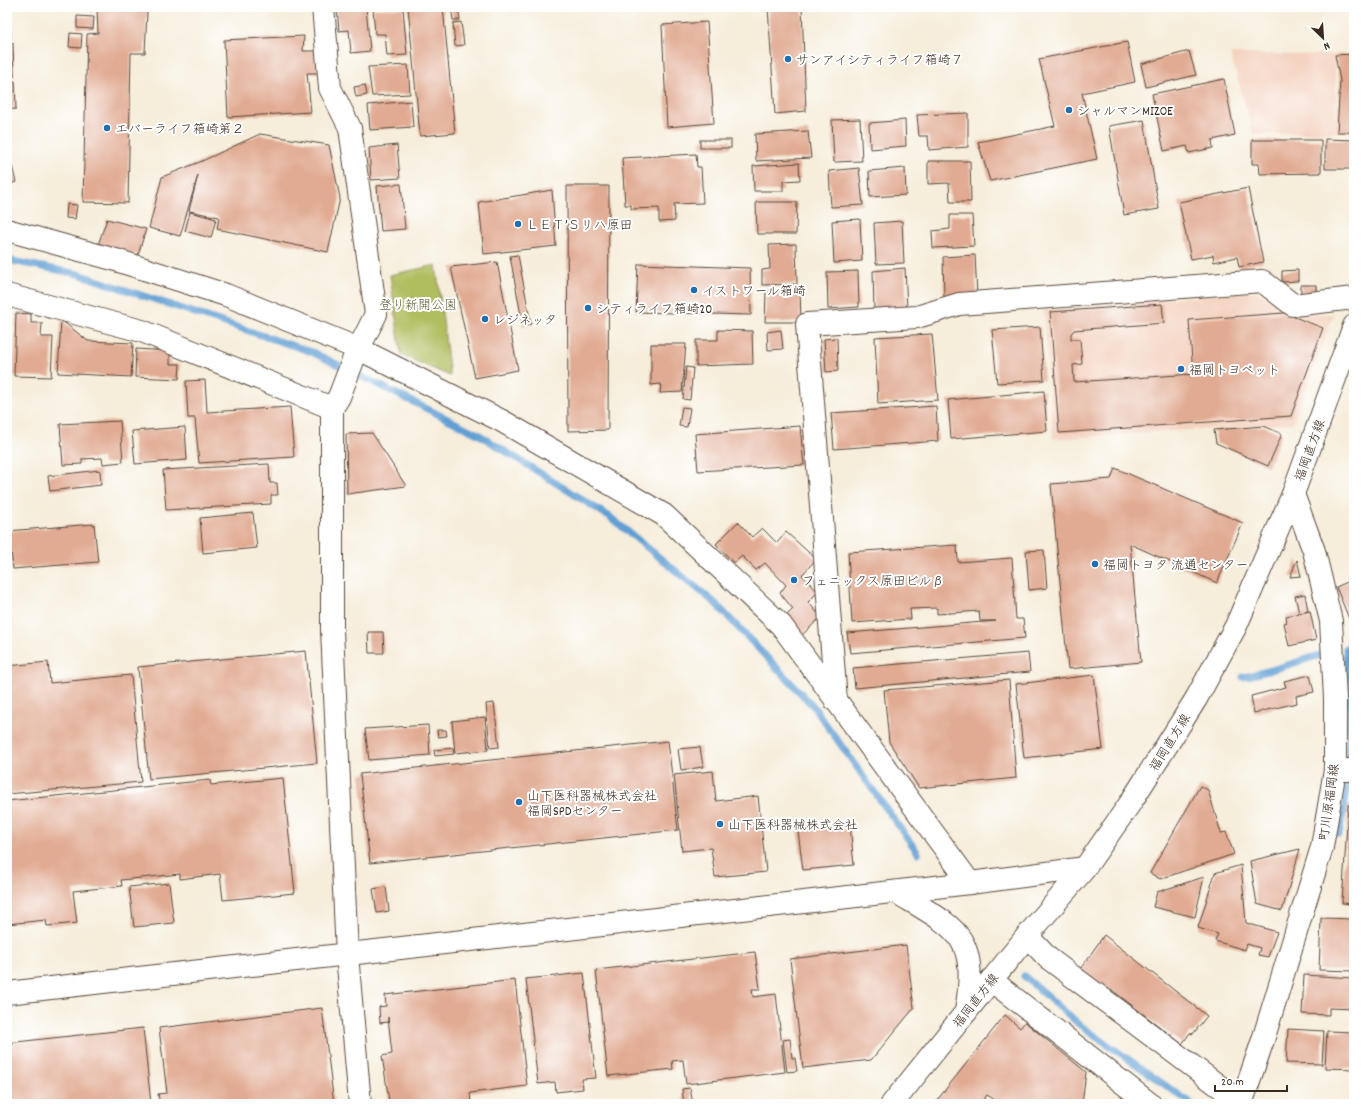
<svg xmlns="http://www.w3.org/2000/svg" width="1361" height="1111" font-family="Dekko,'Klee One',sans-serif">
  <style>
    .built { fill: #f4d3c0 }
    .green { fill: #b1be61; stroke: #767440 }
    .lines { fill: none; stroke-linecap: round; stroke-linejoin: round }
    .stream { stroke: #619fd3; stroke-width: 7 }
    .building { fill: #e1aa92 }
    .minor-casing { stroke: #57473a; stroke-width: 24 }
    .major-casing { stroke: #57473a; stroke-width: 24 }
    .minor { stroke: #fff; stroke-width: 22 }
    .major { stroke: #fff; stroke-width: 22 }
    .poi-dot { fill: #1f6fb2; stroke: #fff; stroke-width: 1.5 }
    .labels { text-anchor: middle; stroke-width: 4; stroke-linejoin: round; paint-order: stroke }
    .poi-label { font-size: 13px; fill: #3b2a1e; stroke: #fff; text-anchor: start }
    .park-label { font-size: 13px; fill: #645e35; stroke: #fff }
    .street-label { font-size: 13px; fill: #3b2a1e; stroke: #fff }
  </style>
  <rect width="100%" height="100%" fill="#fff"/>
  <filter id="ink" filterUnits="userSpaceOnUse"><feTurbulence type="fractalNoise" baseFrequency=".025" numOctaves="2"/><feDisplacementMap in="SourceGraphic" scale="8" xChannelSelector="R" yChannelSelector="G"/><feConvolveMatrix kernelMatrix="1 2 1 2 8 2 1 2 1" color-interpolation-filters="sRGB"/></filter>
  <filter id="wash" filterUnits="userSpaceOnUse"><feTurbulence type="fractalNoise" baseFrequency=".012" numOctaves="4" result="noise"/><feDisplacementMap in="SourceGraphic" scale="16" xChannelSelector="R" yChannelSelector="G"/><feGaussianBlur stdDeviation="0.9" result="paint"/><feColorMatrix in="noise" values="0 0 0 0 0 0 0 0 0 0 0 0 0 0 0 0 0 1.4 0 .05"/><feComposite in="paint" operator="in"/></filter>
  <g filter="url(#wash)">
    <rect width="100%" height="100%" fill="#f6edda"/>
    <g class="built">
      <path d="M1230 54 1335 55 1337 132 1254 135Z"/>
      <path d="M1257 291 1292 313 1334 314 1293 423 1053 439 1044 309Z"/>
    </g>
    <path class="green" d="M436 265 450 376 401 355 390 275Z"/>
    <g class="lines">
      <g class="stream">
        <path d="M7 260 78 274 312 352 478 434 610 517 715 603 813 706 918 853"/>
        <path d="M1243 677C1273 671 1301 660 1331 652"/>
        <path d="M1339 834 1347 790 1349 732 1346 648"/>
        <path d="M1024 976 1080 1025 1192 1104"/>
      </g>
    </g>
    <g id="blocks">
      <g class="building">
        <path d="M90 7H139V12H147L145 53H131L128 203 83 202 87 34 98 33 97 10 90 11Z"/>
        <path d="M337 7H366L370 51 351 53 349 30 339 31Z"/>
        <path d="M408 7H443L455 133 420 136Z"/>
        <path d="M451 7H458L460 20H453Z"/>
        <path d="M768 7H802L806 111 775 114Z"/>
        <path d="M7 8H9L11 36H7Z"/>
        <path d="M403 8 407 55 387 56 385 34H375L373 9Z"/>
        <path d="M77 16 94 17 93 29 77 28Z"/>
        <path d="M461 22 464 45 455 46 453 23Z"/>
        <path d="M707 22 714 123 667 127 662 25Z"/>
        <path d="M70 33 82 34 81 48 69 47Z"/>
        <path d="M304 36 303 51H317L318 73H307L311 112 228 117 224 40Z"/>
        <path d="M1127 42 1135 82 1082 93 1097 159 990 181 978 142 1055 126 1039 59Z"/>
        <path d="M7 43H13L14 77H7Z"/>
        <path d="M1189 51 1196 75 1146 87 1141 64Z"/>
        <path d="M1354 54V132H1337L1340 81 1335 55Z"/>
        <path d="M408 65 410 94 372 96 368 67Z"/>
        <path d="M1224 79 1235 135 1212 140 1213 148 1189 153 1187 146 1164 151 1152 94Z"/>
        <path d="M7 81H15L16 109 7 110Z"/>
        <path d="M365 85 367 95 356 97 354 87Z"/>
        <path d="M411 101 413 127 370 130 368 105Z"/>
        <path d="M968 113V147L929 150 928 136H919L917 115Z"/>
        <path d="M860 119 862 161 834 162 832 120Z"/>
        <path d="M905 120 906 146 870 149 869 123Z"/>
        <path d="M1144 120 1159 209 1124 215 1109 126Z"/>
        <path d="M808 131 811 158 756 161 755 134Z"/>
        <path d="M260 134 329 145 340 198 328 252 217 229 219 217 189 211 198 175 180 236 149 228 162 177 202 161Z"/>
        <path d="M1325 139 1354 140V169H1325Z"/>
        <rect x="700" y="140" width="31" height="8"/>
        <path d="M1252 140H1321V173L1260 174 1259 164H1252Z"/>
        <path d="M397 145 400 178 371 180 369 148Z"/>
        <path d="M696 154 697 167H701L703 203 674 204 675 221 659 222V208L631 209V205H625L622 158Z"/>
        <path d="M928 161H970L971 202H950L949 183 928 184Z"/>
        <path d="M799 163 800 180 783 181V191H754L753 166Z"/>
        <path d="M12 166 16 182 7 185V167Z"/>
        <path d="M859 168 863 205 831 207 829 171Z"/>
        <path d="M905 168 906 195 870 197 869 171Z"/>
        <path d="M401 184 405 229 381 231 377 186Z"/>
        <path d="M567 186H609L608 430 568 431Z"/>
        <path d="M1248 188 1263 262 1239 267 1237 257 1214 262 1213 255 1191 259 1179 202Z"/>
        <path d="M552 190 556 246 484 254 479 202Z"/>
        <path d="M756 202H797L796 234H757Z"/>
        <path d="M67 204 77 205 75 219 66 218Z"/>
        <path d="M190 212 216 219 211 238 185 231Z"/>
        <path d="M950 215H972L974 246 933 248 932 231 950 229Z"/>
        <path d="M107 219 146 229 138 255 98 245Z"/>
        <path d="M860 219 862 261 834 263 832 221Z"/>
        <path d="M902 221 904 263 876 264 874 223Z"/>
        <path d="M796 244 797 284 762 285V270L770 269 769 245Z"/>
        <path d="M518 255 531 324 523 326 510 256Z"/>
        <path d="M975 255 977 295 944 297 943 257Z"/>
        <path d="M497 262 518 370 475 378 451 267Z"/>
        <path d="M638 264 750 268 751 315 636 312Z"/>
        <path d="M905 268 907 308 874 311 873 271Z"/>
        <path d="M1298 270V281L1282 282V271Z"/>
        <path d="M858 271 859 307 828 309 827 272Z"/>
        <rect x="1301" y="285" width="15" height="9"/>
        <path d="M800 290 801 322H765L766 291Z"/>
        <path d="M1162 304 1164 323 1074 330 1071 334V339H1080L1082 364 1073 365 1074 382 1193 374 1189 320 1284 313 1323 328 1291 416 1059 433 1050 312Z"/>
        <path d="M16 313 31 314V323H42L41 337H53L51 377 14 376Z"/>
        <path d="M7 314H10L8 349H7Z"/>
        <path d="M61 320 88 341 133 343 131 377 58 373Z"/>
        <path d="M1040 327 1044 380 997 383 992 330Z"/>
        <path d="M718 330 752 331 753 364 696 366V340H718Z"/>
        <path d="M781 330 783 349 768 350 767 332Z"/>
        <path d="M932 334 938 400 878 404 875 337Z"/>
        <path d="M837 338 838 371 826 372 824 339Z"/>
        <path d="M651 344H686L682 392 660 393 661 384 651 385Z"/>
        <path d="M136 349 170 351V364H180L179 379 135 377Z"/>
        <path d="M686 367 693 368 690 400 683 399Z"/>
        <path d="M205 380 207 412 290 407 294 457 199 463 195 418H188L186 381Z"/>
        <path d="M1044 391 1047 431 951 439 948 400Z"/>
        <path d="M936 406 938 441 834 449 831 413Z"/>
        <path d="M682 407 690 408 687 427 679 426Z"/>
        <path d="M120 421 123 462 103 464 102 458 82 459V464L63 465 60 424Z"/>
        <path d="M800 426 804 465 698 471 695 434Z"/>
        <path d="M1264 426 1282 434 1268 466 1216 443 1214 430Z"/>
        <path d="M185 427 187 460 135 464 132 431Z"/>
        <path d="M372 433 406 486 347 494 346 434Z"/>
        <path d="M269 464 270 483H277L278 495H271V504L166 510 163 470Z"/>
        <path d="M1115 468 1243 523 1217 583 1130 544 1141 662 1068 669 1051 484 1111 479Z"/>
        <path d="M100 470 101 485 50 491 48 476Z"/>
        <path d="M253 513 257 548 203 553 200 518Z"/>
        <path d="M738 522 752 537 762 528 777 543 786 532 816 559 802 575 818 592 808 602 821 617 802 635 785 617 793 609 780 593 786 585 765 563 756 570 742 556 734 563 716 544Z"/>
        <path d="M94 524 98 562 13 569 11 550 7 551V531Z"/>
        <path d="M957 545 958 562 1012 558 1016 619H1023L1025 638 850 653 847 633 996 621H980L979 611 937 614V608L910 609 911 619 852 623 848 552Z"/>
        <path d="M1044 550 1047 588 1029 590 1026 551Z"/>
        <path d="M1297 560 1301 576 1290 577Z"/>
        <path d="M1352 580 1354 585V619L1350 621 1336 587Z"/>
        <path d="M1305 594 1308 611 1299 613 1295 596Z"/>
        <path d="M1310 611 1316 640 1289 646 1284 623 1287 622 1286 616Z"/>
        <path d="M368 632H383L384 653H369Z"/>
        <path d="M306 651 317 763 149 779 138 667Z"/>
        <path d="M1028 653 1030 672 855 688 853 668Z"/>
        <path d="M48 662 50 683 131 675 141 782 7 794V666Z"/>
        <path d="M1094 675 1103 749 1024 758 1016 684Z"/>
        <path d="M1310 675 1314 692 1296 696 1297 703 1254 713 1251 696 1286 687 1284 681Z"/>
        <path d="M1009 680 1016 778 919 788 889 742 884 690Z"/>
        <path d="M494 703 499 747 490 748 486 704Z"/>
        <path d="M485 717 488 750 455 753 452 721Z"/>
        <path d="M428 725 430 755 369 760 365 729Z"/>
        <path d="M437 730H446L447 736 438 737Z"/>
        <path d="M668 741 678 830 370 863 360 774Z"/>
        <path d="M700 747 703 767 681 770 678 749Z"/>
        <path d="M453 748 454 754 435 756 434 750Z"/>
        <path d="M713 771 716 801 758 796 766 872 715 877 711 848 682 851 674 775Z"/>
        <path d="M283 778 295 893 223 900 220 874 180 879V874L121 880 122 886 73 891 77 923 47 926 46 920 7 924V801L210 780 211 785Z"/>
        <path d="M1200 786 1208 790 1221 833 1226 832 1234 854 1160 879 1150 873Z"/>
        <path d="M1348 805H1354V823H1347Z"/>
        <path d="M1347 824H1354V904L1342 903Z"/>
        <path d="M850 825 854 865 803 870 798 831Z"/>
        <path d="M1300 849 1282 911 1257 904 1250 861Z"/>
        <path d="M1241 865 1246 923 1277 932 1268 957 1258 955 1260 948 1247 944 1245 950 1215 941 1218 934 1198 928 1215 873Z"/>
        <path d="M1204 877 1195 917 1153 907 1157 892Z"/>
        <path d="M169 883 174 923 134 927 129 887Z"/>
        <path d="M386 887 389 911 377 913 373 889Z"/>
        <path d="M1321 918 1354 919V971L1319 970Z"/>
        <path d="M1104 935 1207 1016 1193 1034 1190 1033 1182 1044 1112 990 1109 994 1079 971Z"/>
        <path d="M906 945 914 1008 871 1060 803 1068 790 959Z"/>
        <path d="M755 952 760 989H752L753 997 776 994 785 1072 686 1084 683 1060 672 1061 673 1069 608 1076 596 970Z"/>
        <path d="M584 973 596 1078 582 1079 583 1089 556 1092 555 1082 538 1084 526 979Z"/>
        <path d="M1304 975 1354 978V1009L1329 1008V1015L1302 1014Z"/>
        <path d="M515 980 527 1086 470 1093 471 1103 462 1104H391L389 1101 382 1056 392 1054 388 1017V1022L380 1023 379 1007 386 1006 385 995Z"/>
        <path d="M322 1008 334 1104H160L158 1094 167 1093 159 1028Z"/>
        <path d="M1005 1015 1020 1028 1025 1022 1086 1072 1082 1104H1002L987 1095 980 1104H934Z"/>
        <path d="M143 1028 151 1104H7V1043Z"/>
        <path d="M1288 1029 1324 1031 1322 1064 1286 1063Z"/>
        <path d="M1327 1031 1354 1032V1069L1325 1068Z"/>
        <path d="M790 1039 792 1058H795L797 1071 787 1072 783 1040Z"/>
        <path d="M690 1088 693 1104H684L682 1089Z"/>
      </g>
    </g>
  </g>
  <g filter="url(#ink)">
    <use href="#blocks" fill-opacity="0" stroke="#57473a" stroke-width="1"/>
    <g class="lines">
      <defs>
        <g id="minor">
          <path d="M323 7 330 88 350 128 376 314 354 358 339 397 332 408V630L347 954 360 1104"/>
          <path d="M7 230 116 260 226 295 359 349 502 421 664 515 781 625 970 883"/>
          <path d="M7 295 142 331 332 408"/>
          <path d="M836 701 807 324 917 317 959 304 1262 281 1293 305 1354 298"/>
          <path d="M1335 770H1354"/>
          <path d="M896 892C957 929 979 934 966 1012"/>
          <path d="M1027 936 1048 958 1243 1104"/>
          <path d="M991 980 1150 1104"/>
          <path d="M7 993 970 883 1085 868"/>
        </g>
        <g id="major">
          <path d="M892 1104 1027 936 1085 868 1131 802 1196 699 1236 626 1293 494 1354 326"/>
          <path d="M1241 1104 1263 1040 1322 847 1335 770V699L1331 621 1314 551 1293 494"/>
        </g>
      </defs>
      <use href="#minor" class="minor-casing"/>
      <use href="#major" class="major-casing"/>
      <use href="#minor" class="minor"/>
      <use href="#major" class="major"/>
    </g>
  </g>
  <g class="poi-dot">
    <circle cx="788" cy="59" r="4"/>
    <circle cx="1069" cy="110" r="4"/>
    <circle cx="107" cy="128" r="4"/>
    <circle cx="518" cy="224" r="4"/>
    <circle cx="694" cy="290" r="4"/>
    <circle cx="588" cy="308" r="4"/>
    <circle cx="485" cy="319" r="4"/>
    <circle cx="1181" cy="369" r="4"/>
    <circle cx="1095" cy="564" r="4"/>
    <circle cx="794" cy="580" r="4"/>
    <circle cx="519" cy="802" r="4"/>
    <circle cx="720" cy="824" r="4"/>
  </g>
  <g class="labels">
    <g class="poi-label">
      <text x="796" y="64">サンアイシティライフ箱崎７</text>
      <text x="1077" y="115">シャルマンMIZOE</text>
      <text x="115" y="133">エバーライフ箱崎第２</text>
      <text x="526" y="229">ＬＥＴ’Ｓリハ原田</text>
      <text x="702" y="295">イストワール箱崎</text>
      <text x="596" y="313">シティライフ箱崎20</text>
      <text x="493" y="324">レジネッタ</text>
      <text x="1189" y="374">福岡トヨペット</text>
      <text x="1103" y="569">福岡トヨタ 流通センター</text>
      <text x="802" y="585">フェニックス原田ビルβ</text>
      <text x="527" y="800">山下医科器械株式会社<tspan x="527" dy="15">福岡SPDセンター</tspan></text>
      <text x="728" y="829">山下医科器械株式会社</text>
    </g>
    <g class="park-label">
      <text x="418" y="309">登り新開公園</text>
    </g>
    <g class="street-label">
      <text transform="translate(1309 450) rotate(-70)" y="5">福岡直方線</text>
      <text transform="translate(1169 742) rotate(-58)" y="5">福岡直方線</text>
      <text transform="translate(1328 802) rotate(-82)" y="5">町川原福岡線</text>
      <text transform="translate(975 1000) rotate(-52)" y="5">福岡直方線</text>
    </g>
  </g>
  <rect width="1361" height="1111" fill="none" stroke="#fff" stroke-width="24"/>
  <g transform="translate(1323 38) rotate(155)" stroke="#ffffff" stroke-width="3" paint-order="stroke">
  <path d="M0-3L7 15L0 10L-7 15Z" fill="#3b2a1e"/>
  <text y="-6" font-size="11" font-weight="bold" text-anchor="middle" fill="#3b2a1e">N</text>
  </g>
  <path d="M1215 1085v6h72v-6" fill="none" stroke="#3b2a1e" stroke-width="2"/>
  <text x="1221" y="1085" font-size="12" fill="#3b2a1e" stroke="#ffffff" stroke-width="3" paint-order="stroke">20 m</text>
</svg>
